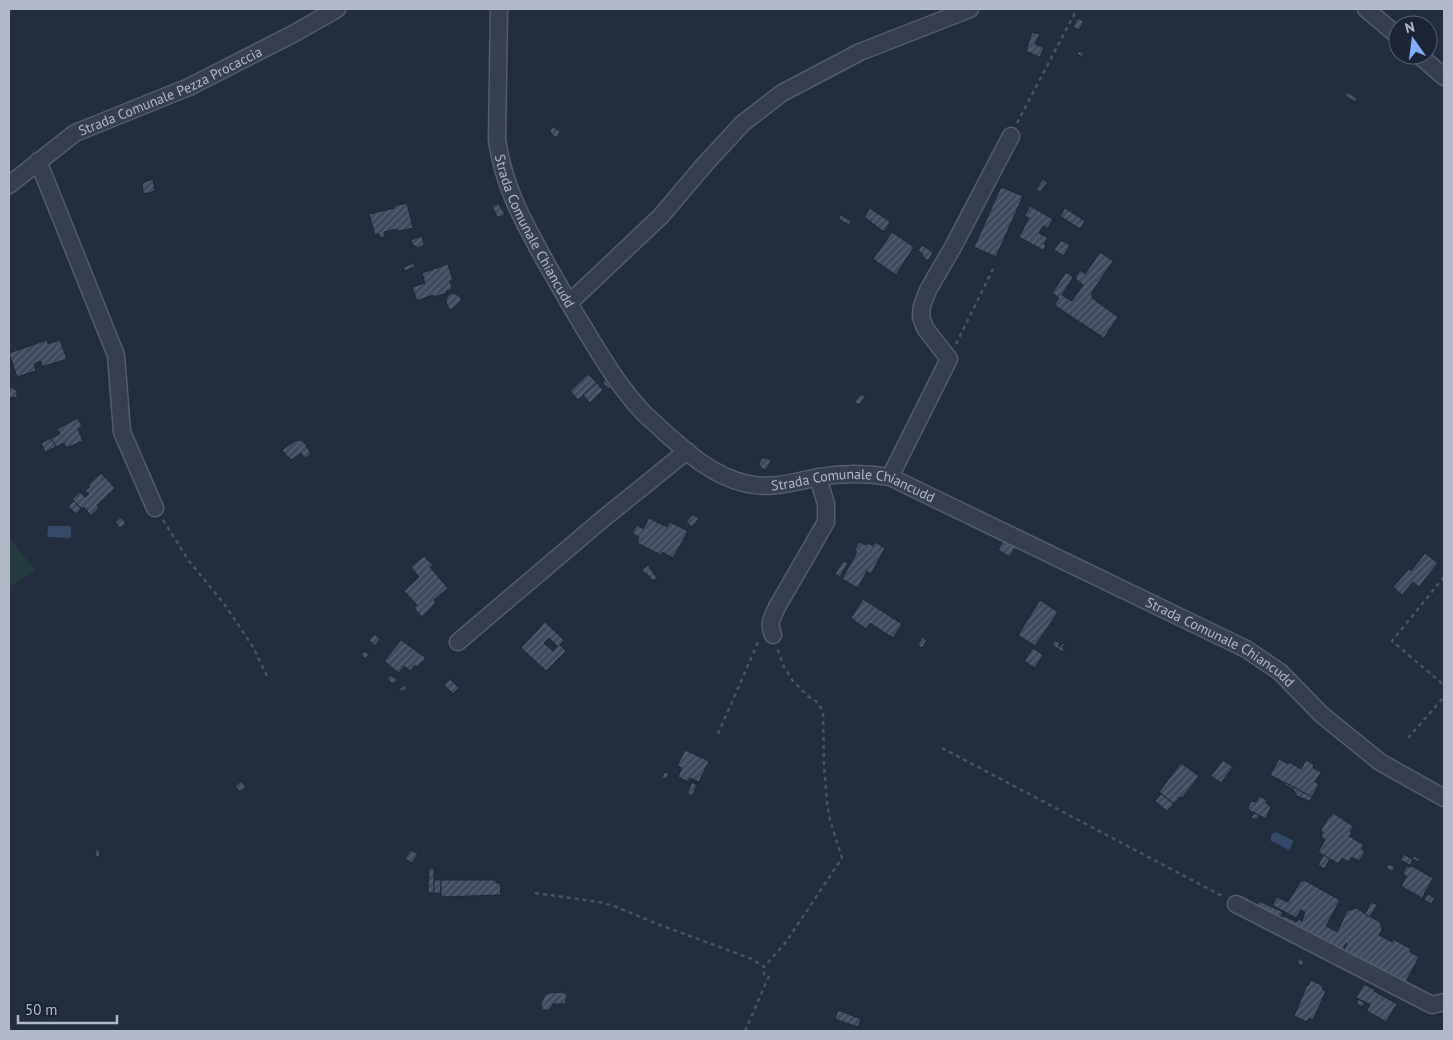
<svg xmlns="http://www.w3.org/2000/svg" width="1453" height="1040" font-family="'PT Sans',sans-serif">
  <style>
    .grass { fill: #243c40 }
    .water { fill: #344868 }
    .building { fill: url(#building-hatch); stroke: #1d2636; fill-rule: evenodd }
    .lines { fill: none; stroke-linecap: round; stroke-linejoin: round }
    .minor-casing { stroke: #545d6d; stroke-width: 19 }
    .path { stroke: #42595d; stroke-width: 2.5; stroke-dasharray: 4 4; stroke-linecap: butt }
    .minor { stroke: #363f4f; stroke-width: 16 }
    .labels { text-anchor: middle; stroke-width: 4.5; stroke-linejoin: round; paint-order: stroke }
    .street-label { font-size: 14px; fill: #b2baca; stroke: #1b2434 }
  </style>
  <defs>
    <pattern id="building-hatch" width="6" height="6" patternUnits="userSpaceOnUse" patternTransform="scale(1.25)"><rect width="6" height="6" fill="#3e4b5f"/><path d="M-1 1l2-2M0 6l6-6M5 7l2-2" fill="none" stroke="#586375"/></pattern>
  </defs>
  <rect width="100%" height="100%" fill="#222d3f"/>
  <path class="grass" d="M9 538 35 570 9 587Z"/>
  <g class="water">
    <path d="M48 526H71V538L47 537Z"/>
    <path d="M1276 832 1294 841 1289 850 1271 841V835Z"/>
  </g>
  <g class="building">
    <path d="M1078 18 1084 21 1079 30 1073 27Z"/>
    <path d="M1032 32 1040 34 1035 44 1044 48 1040 57 1026 51Z"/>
    <path d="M1079 51 1084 54 1082 57 1077 54Z"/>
    <path d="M1347 92 1357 98 1355 102 1345 96Z"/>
    <path d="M553 127 560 131 557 138 551 134 550 130Z"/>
    <path d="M153 179 155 191 146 194 143 192 142 185 144 182Z"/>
    <path d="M1043 179 1048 182 1040 192 1036 189Z"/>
    <path d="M1001 187 1023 196 996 257 974 247Z"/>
    <path d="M407 203 413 228 398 231 397 229 384 232 385 237 380 238 379 234 375 235 369 214 395 208 394 206Z"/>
    <path d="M498 203 505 214 498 218 492 207Z"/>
    <path d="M1030 206 1053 219 1048 228 1043 226 1039 233 1048 238 1044 244 1046 246 1043 250 1019 237 1029 218 1024 216Z"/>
    <path d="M870 208 890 222 884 232 864 217Z"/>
    <path d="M1065 208 1085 221 1080 229 1060 216Z"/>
    <path d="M841 215 851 221 849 225 840 220 839 218Z"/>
    <path d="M892 232 914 247 896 275 873 259Z"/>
    <path d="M422 236 424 245 418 248 412 244 411 240Z"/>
    <path d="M1061 240 1070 245 1064 256 1054 250Z"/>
    <path d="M922 245 933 252 928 261 922 256 923 254 918 251Z"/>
    <path d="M1100 252 1113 261 1092 292V298L1118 317 1104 338 1054 305 1059 298 1052 293 1066 272 1073 277 1062 295 1072 301 1083 285 1075 278 1080 270 1085 274Z"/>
    <path d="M414 263 415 267 405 271 403 267Z"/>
    <path d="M448 264 453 281H450L452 289 446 291 447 293 434 297 433 295 417 301 412 287 425 283 422 273Z"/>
    <path d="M452 293 458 295 462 300 451 310 447 306 446 300 448 295Z"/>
    <path d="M47 340 48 344 60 340 67 359 42 367 41 361 34 364 36 371 17 377 9 353Z"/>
    <path d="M588 374 597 383 578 400 570 391Z"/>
    <path d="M605 380 611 387 608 389 602 382Z"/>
    <path d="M597 383 603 390 590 403 583 395Z"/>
    <path d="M12 387 17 391V397L11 398 9 397V388Z"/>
    <path d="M861 394 865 397 859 405 854 402Z"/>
    <path d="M78 418 82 427 78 429 83 441 66 448 64 443 56 447 51 438 60 434 57 429Z"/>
    <path d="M51 438 56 447 45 452 41 443Z"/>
    <path d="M299 440 304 442 310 452V455L305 458 301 453 291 460 282 450 295 441Z"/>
    <path d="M763 458H767L771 461 766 470 762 469 759 465 761 459Z"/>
    <path d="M101 473 115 488 97 505 99 508 91 516 84 507 82 509 72 499 80 492 85 497 89 494 85 491 90 487 88 485Z"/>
    <path d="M74 501 81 509 76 514 68 506Z"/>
    <path d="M693 514 699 519 692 527 686 522Z"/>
    <path d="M121 517 126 524 120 528 115 522Z"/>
    <path d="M649 518 667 527 670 522 688 531 673 558 662 552 661 555 637 543 639 537 632 533 637 525 643 529Z"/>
    <path d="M1003 541 1015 547 1010 557 998 550Z"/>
    <path d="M859 542 866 545 868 543 873 546 875 542 885 548 871 574 867 571 858 588 842 579 857 552 854 551Z"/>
    <path d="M1425 553 1438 563 1419 587 1413 582 1402 595 1393 587 1409 569 1411 571Z"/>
    <path d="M424 556 433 565 430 567 448 588 434 600 436 603 422 617 414 608 417 605 404 591 419 577 411 567Z"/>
    <path d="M843 561 848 563 840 577 835 574Z"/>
    <path d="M648 565 657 578 653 581 646 573 645 574 642 570Z"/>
    <path d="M863 599 902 624 893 638 870 623 866 629 851 618Z"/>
    <path d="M1040 600 1058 612 1035 646 1018 635Z"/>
    <path d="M545 622 564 640 560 645 566 651 546 671 521 648ZM549 638 557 646 553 651 544 643Z"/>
    <path d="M375 634 380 639 375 646 369 640Z"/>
    <path d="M922 637 927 640 922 648 918 645Z"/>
    <path d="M401 640 426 658 417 667 415 665 410 671 404 666 399 673 384 661Z"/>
    <path d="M1055 640 1060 643 1058 646H1060L1062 643 1065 644 1062 648 1065 649 1063 652 1052 645Z"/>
    <path d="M1033 648 1043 655 1035 668 1024 661Z"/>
    <path d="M365 651 369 655 365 659 361 654Z"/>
    <path d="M391 675 397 680 393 684 387 679Z"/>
    <path d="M450 679 459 688 453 694 444 685Z"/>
    <path d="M404 685 407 688 402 692 399 689Z"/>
    <path d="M685 750 709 761 699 782 690 778 688 782 678 777 682 768 677 766Z"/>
    <path d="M1279 759 1288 764 1289 762 1301 769 1306 760 1314 765 1313 768 1321 772 1315 782 1319 784 1312 797 1270 775Z"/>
    <path d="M1223 760 1233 767 1221 783 1211 776Z"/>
    <path d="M1181 763 1199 776 1182 798 1180 797 1174 804 1159 792Z"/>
    <path d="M665 772 669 774 666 779 662 777Z"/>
    <path d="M241 781 246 787 240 792 235 786Z"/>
    <path d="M692 782 697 785 692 796 687 793Z"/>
    <path d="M1286 783 1312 797 1309 801 1297 796 1293 789 1285 785Z"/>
    <path d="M1161 794 1174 804 1167 811 1155 801Z"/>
    <path d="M1259 796 1267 800 1266 803 1271 807 1266 819 1249 810 1248 808 1251 801 1256 802Z"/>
    <path d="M1254 813 1259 815 1257 820 1251 818Z"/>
    <path d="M1333 813 1353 826 1350 832 1352 833 1349 836 1364 845 1361 849 1365 852 1359 861 1352 857 1349 862 1342 858 1339 864 1318 852 1325 840 1321 836 1323 832 1321 831 1322 828 1329 817H1330Z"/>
    <path d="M99 849 100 856 96 857 95 850Z"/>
    <path d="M411 850 418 854 412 863 405 859Z"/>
    <path d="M1404 854 1412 859 1414 856 1420 859 1418 862 1413 859 1410 865 1400 860Z"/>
    <path d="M1324 855 1330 859 1324 869 1318 865Z"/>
    <path d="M1389 864 1395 867 1392 872 1386 867Z"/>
    <path d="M1406 866 1411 867 1412 866 1433 878 1422 898 1401 886 1407 876 1403 874Z"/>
    <path d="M429 868H434V893H428Z"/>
    <path d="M434 880H441V894L434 893Z"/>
    <path d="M441 880H496V883H500L501 895 441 897Z"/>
    <path d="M1304 880 1340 900 1326 926 1337 932 1347 911 1356 908 1380 922 1382 930 1379 935 1392 942 1393 939 1411 949 1410 952 1419 957 1404 985 1343 952 1347 944 1346 943 1341 952 1281 921 1284 916 1297 922 1299 919 1302 921 1305 912 1301 910 1296 918 1272 905 1277 897 1288 902 1300 882Z"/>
    <path d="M1428 894 1435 898 1431 904 1424 900Z"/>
    <path d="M1259 901 1283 912 1279 920 1256 908Z"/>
    <path d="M1371 902 1377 905 1370 917 1365 914Z"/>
    <path d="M1299 958 1304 961 1302 966 1297 963Z"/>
    <path d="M1311 980 1323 986 1322 989 1326 991 1313 1020 1309 1018 1307 1022 1294 1016 1307 985 1308 986Z"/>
    <path d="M1364 984 1375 990 1374 991 1397 1004 1386 1022 1367 1011 1370 1004 1356 998Z"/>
    <path d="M564 992 567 996 565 1004H553L550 1009 547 1011 542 1009 541 1004 545 995 549 993Z"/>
    <path d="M1358 999 1365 1003 1362 1007 1356 1003Z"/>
    <path d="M838 1010 861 1019 858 1027 835 1019Z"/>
  </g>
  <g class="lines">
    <defs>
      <g id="minor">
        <path id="s1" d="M499 9 497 140C504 187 522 219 544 259 557 282 570 305 584 328 601 356 618 385 640 409 647 417 655 423 662 430 687 452 711 475 744 483 769 490 794 482 819 477 843 473 866 473 890 477L1246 649 1280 672 1322 715 1380 762 1444 798"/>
        <path d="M1366 9 1398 36"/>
        <path d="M1419 55 1444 77"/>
        <path d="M38 161 116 355 122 432 155 508"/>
        <path id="s2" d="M9 185 75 133 189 87 293 34 337 9"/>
        <path d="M569 303 661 216 705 164 743 123 782 93 860 52 970 9"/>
        <path d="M890 477 949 359 925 328 921 317 922 306 928 290 953 247 1011 136"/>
        <path d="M773 635C768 623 772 618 777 607L826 522V504L818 477"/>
        <path d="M458 642 604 518 687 451"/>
        <path d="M1236 904 1432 1005 1444 1002"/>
      </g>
    </defs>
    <use href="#minor" class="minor-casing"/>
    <g class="path">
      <path d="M1017 123 1077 9"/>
      <path d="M956 344 993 269"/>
      <path d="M163 520 189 561 225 605 253 647 267 676"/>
      <path d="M1444 577 1392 641 1444 685"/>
      <path d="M718 734 759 640"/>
      <path d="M1408 738 1444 697"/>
      <path d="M942 748 1224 897"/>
      <path d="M535 893 599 902 614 906 660 925 752 959 764 967 786 942 842 858 830 820 827 802 824 765 823 711 816 701 809 697 793 681 784 667 777 648"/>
      <path d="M745 1031 769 976 764 974V968"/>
    </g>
    <use href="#minor" class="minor"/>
  </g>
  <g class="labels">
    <g class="street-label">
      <text dy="5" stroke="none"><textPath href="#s2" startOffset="188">Strada Comunale Pezza Procaccia</textPath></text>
      <text dy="5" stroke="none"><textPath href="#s1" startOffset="230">Strada Comunale Chiancudd</textPath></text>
      <text dy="5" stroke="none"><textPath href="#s1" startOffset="679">Strada Comunale Chiancudd</textPath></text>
      <text dy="5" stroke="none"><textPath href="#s1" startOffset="1084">Strada Comunale Chiancudd</textPath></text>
    </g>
  </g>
  <rect width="1453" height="1040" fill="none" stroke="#b2baca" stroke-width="20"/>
  <g transform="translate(1413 40) rotate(346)"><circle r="24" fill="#1b2434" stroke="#576070"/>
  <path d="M0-4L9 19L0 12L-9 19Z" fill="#82aeff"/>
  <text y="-8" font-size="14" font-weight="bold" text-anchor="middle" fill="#b2baca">N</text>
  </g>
  <path d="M18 1015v8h99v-8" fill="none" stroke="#b2baca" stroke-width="2.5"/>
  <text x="25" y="1015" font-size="15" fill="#b2baca" stroke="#1b2434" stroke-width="4" paint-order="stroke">50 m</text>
</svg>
